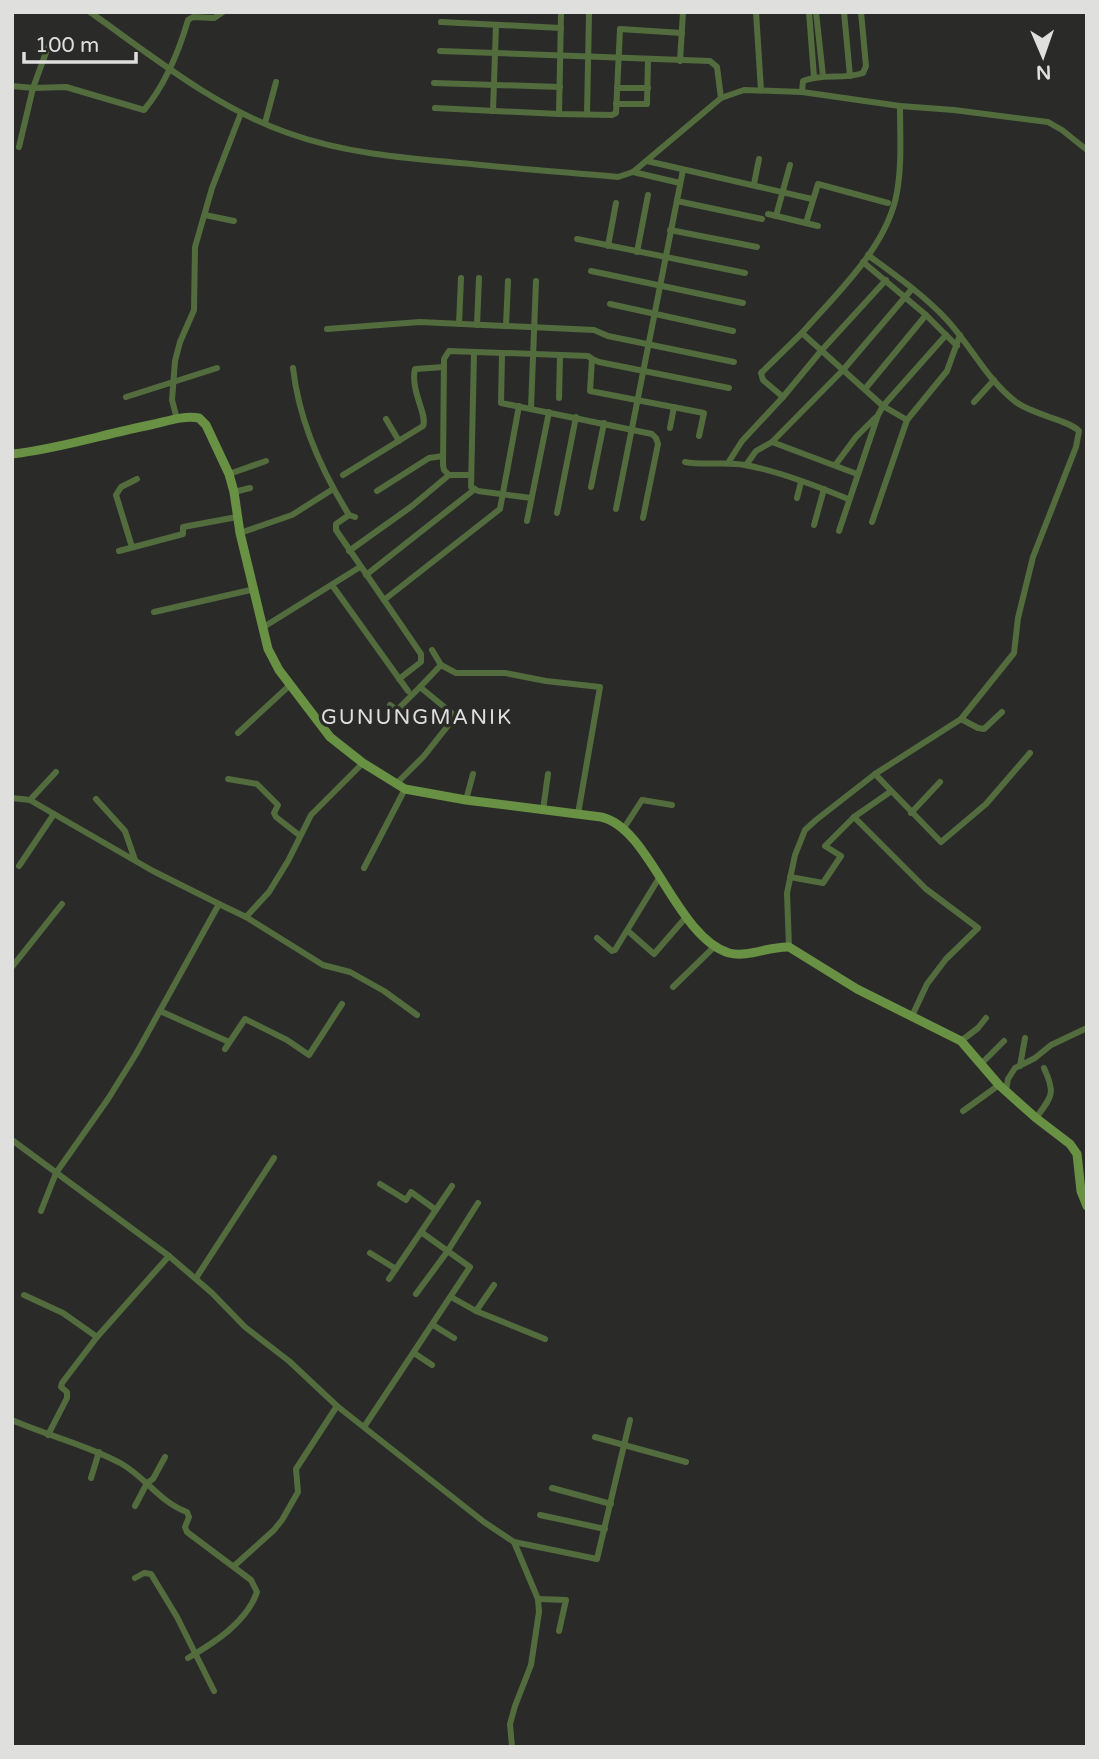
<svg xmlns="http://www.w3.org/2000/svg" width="1099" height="1759" font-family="'Varela Round',sans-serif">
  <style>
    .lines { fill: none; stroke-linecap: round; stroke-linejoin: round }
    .street { stroke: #536c3d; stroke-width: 6 }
    .secondary { stroke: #699143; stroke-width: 9 }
    .labels { text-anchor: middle; stroke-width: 7; stroke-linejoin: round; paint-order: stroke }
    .quarter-label { font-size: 21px; letter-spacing: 2px; fill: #dfe0de; stroke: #2a2b29 }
  </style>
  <rect width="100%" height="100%" fill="#2a2b29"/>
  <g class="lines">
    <g class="street">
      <path d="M90 12C152 56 216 108 288 133 343 153 402 158 460 163 509 168 558 172 608 176L618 177 633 172 721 98 744 90 802 92 900 106 954 110 1048 122 1062 130 1087 150"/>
      <path d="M756 12 761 90"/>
      <path d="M809 12 814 77"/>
      <path d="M816 12 823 76"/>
      <path d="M844 12 850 76"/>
      <path d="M561 15 559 114 612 115 616 113 620 29 682 33"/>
      <path d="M441 22 561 28"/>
      <path d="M440 51 710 61 717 67 721 98"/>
      <path d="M680 61 683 12"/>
      <path d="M434 83 560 87"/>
      <path d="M12 86 33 88 66 87 144 110C165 85 179 51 188 20L193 17 214 18 223 12"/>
      <path d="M617 88H648"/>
      <path d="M802 92 803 81C823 73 843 80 863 73L866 66 861 12"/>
      <path d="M616 104H647L648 60"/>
      <path d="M900 106C900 135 902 164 897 192 888 246 837 293 802 333L883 406 907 420 947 371 960 335"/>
      <path d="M435 108 559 114"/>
      <path d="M493 111 496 25"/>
      <path d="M587 114 589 14"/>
      <path d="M265 123 276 82"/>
      <path d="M19 147 33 88 48 47"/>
      <path d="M647 161 812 199"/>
      <path d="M633 172 680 183"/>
      <path d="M754 184 759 159"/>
      <path d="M677 201 762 219"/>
      <path d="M768 214 818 226"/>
      <path d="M205 215 234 221"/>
      <path d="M776 216 790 165"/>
      <path d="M806 223 818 184 888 203"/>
      <path d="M670 230 757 247"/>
      <path d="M577 239 745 273"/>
      <path d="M608 246 616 203"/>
      <path d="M637 252 648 195"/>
      <path d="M863 262 926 315 957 346"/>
      <path d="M591 271 743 303"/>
      <path d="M610 304 733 331"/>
      <path d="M459 324 461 278"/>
      <path d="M477 325 479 278"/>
      <path d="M506 326 508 281"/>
      <path d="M327 329 420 322 594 330 608 336 734 362"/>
      <path d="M474 353 471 487 478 491 531 498"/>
      <path d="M502 354 501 403 652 434 656 438 658 444 643 518"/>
      <path d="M592 359 599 362 729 388"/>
      <path d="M293 368C299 421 321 470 349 515"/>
      <path d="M865 389 926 315"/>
      <path d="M126 397 217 368"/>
      <path d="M783 397 763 380 761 373 802 333"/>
      <path d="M559 398 560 356"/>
      <path d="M974 402 994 380"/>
      <path d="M531 408 536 281"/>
      <path d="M177 419 172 400 175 361 180 342 194 310 195 247 212 188 241 113"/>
      <path d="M386 419 399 441"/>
      <path d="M670 428 674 407"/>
      <path d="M772 442 857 474"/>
      <path d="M685 462C705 466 725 461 745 465 778 471 817 486 848 499"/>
      <path d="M728 463 742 441 783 397 821 351 886 280"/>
      <path d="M836 464 856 437 875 418"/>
      <path d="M746 465 756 451 772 442 843 370 912 289"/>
      <path d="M229 474 266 461"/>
      <path d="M343 475 423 426C428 415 410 391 415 369L444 367"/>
      <path d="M470 475H449L444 470 443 465 444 359 449 351 588 356 592 359 590 391 704 413 699 436"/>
      <path d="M591 487 604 423"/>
      <path d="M377 491 429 458 443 456"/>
      <path d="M234 492 250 488"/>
      <path d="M797 498 801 482"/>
      <path d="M616 509 683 170"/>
      <path d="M557 513 576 417"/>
      <path d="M355 517 349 515 336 524V530L421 654V662L399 679"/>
      <path d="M527 521 549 412"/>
      <path d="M872 522 907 420"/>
      <path d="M814 525 824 489"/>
      <path d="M839 531 878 415 883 406 946 335"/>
      <path d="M240 533 292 515 333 489"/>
      <path d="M132 547 116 495 121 487 137 479"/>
      <path d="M119 551 183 534V527L237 517"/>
      <path d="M349 551 412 506 449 475"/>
      <path d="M366 575 475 489"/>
      <path d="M332 585 408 691"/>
      <path d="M384 600 500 509 519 406"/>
      <path d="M154 612 255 589"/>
      <path d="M262 628 360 567"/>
      <path d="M432 650 441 665 456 673H505L546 681 600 687 578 814"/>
      <path d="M420 687 441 665"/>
      <path d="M390 705 397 710 420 687 454 715V718L424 756 396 784"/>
      <path d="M961 719 978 728 984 729 1002 712"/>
      <path d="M238 733 290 685"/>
      <path d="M875 774 941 842 986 804 1030 753"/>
      <path d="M228 779 257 784 278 805 274 813 276 817 299 835"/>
      <path d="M12 798 30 800 54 814"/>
      <path d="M96 799 125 831 135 860"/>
      <path d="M30 800 56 772"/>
      <path d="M466 800 473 774"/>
      <path d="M543 810 548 774"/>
      <path d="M911 813 940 782"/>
      <path d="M854 817 926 889 978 928 946 959 927 984 912 1016"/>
      <path d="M624 828 642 800 672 805"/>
      <path d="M19 866 54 814 153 871 219 904"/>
      <path d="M364 868 405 789"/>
      <path d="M790 877 823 883 841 856 825 846 854 817 890 792"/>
      <path d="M246 917 323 965 350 972 384 991 417 1015"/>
      <path d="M628 931 654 954 687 916"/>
      <path d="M597 938 612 951 615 950 659 878"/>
      <path d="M789 947 787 893 795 855 805 830 816 820 875 774 961 719 1014 653 1018 618 1033 557 1076 447 1079 431C1069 420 1033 415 1016 402 987 380 971 346 947 320 924 295 895 275 868 255"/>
      <path d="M12 967 62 904"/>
      <path d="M673 987 715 946"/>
      <path d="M160 1011 229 1042"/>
      <path d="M961 1041 978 1028 986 1018"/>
      <path d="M225 1049 245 1019 287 1040 309 1055 342 1004"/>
      <path d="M981 1064 1004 1041"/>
      <path d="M1020 1066 1025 1038"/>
      <path d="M1006 1090 1008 1079 1015 1068 1035 1058 1051 1045 1087 1028"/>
      <path d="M963 1111 999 1085"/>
      <path d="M1036 1118C1052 1096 1056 1094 1044 1068"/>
      <path d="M12 1140 169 1256 212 1293 245 1327 289 1361 337 1406 484 1522 514 1542 538 1599 539 1612 531 1665 515 1706 510 1724 512 1747"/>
      <path d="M380 1184 406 1200 411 1192 436 1210"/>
      <path d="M41 1211 56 1173 108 1099 136 1054 219 904 246 917 269 892 288 861 311 815 363 763"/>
      <path d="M421 1232 452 1186"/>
      <path d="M370 1253 396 1269"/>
      <path d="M196 1278 274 1158"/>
      <path d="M416 1294 447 1252 478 1203"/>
      <path d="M24 1295 63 1313 97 1337"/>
      <path d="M451 1297 476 1311 545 1339"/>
      <path d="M476 1311 494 1285"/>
      <path d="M433 1325 454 1338"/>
      <path d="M414 1353 432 1365"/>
      <path d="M12 1420C48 1436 88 1445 122 1464 146 1478 161 1503 187 1512L189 1517 185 1527 187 1532 251 1580 257 1592C247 1622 214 1643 188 1658"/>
      <path d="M364 1427 470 1267 421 1232 389 1279"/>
      <path d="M48 1435 67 1398V1392L61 1387 62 1383 97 1337 169 1256"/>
      <path d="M595 1437 686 1462"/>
      <path d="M91 1478 99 1452"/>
      <path d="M552 1488 611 1504"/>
      <path d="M135 1506 147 1483 153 1479 165 1457"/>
      <path d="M540 1515 605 1529"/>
      <path d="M514 1542 597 1559 630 1420"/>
      <path d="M234 1566 274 1530 282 1520 298 1492 296 1469 337 1406"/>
      <path d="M135 1578 144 1573 151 1574 177 1617 214 1691"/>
      <path d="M538 1599 566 1600 559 1631"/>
    </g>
    <path class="secondary" d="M12 454C59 449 104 434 150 425 165 422 183 415 199 418L206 425 229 474 234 492 240 533 268 649 279 670 330 737 363 763 405 789 466 800 601 817C650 827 676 937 729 953 748 958 769 946 789 947L857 989 961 1041 999 1085 1036 1118 1070 1144 1077 1154 1081 1191 1087 1206"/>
  </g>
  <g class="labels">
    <g class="quarter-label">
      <text x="417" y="724">GUNUNGMANIK</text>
    </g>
  </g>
  <rect width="1099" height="1759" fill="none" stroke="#dfe0de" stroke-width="28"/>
  <g transform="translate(1043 56) rotate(178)" stroke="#2a2b29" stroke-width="5" paint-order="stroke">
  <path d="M0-5L12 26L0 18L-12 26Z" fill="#dfe0de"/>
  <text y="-10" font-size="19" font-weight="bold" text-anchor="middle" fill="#dfe0de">N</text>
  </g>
  <path d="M24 52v10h112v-10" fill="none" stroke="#dfe0de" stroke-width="3.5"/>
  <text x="35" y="52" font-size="21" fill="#dfe0de" stroke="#2a2b29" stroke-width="5" paint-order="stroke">100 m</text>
</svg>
